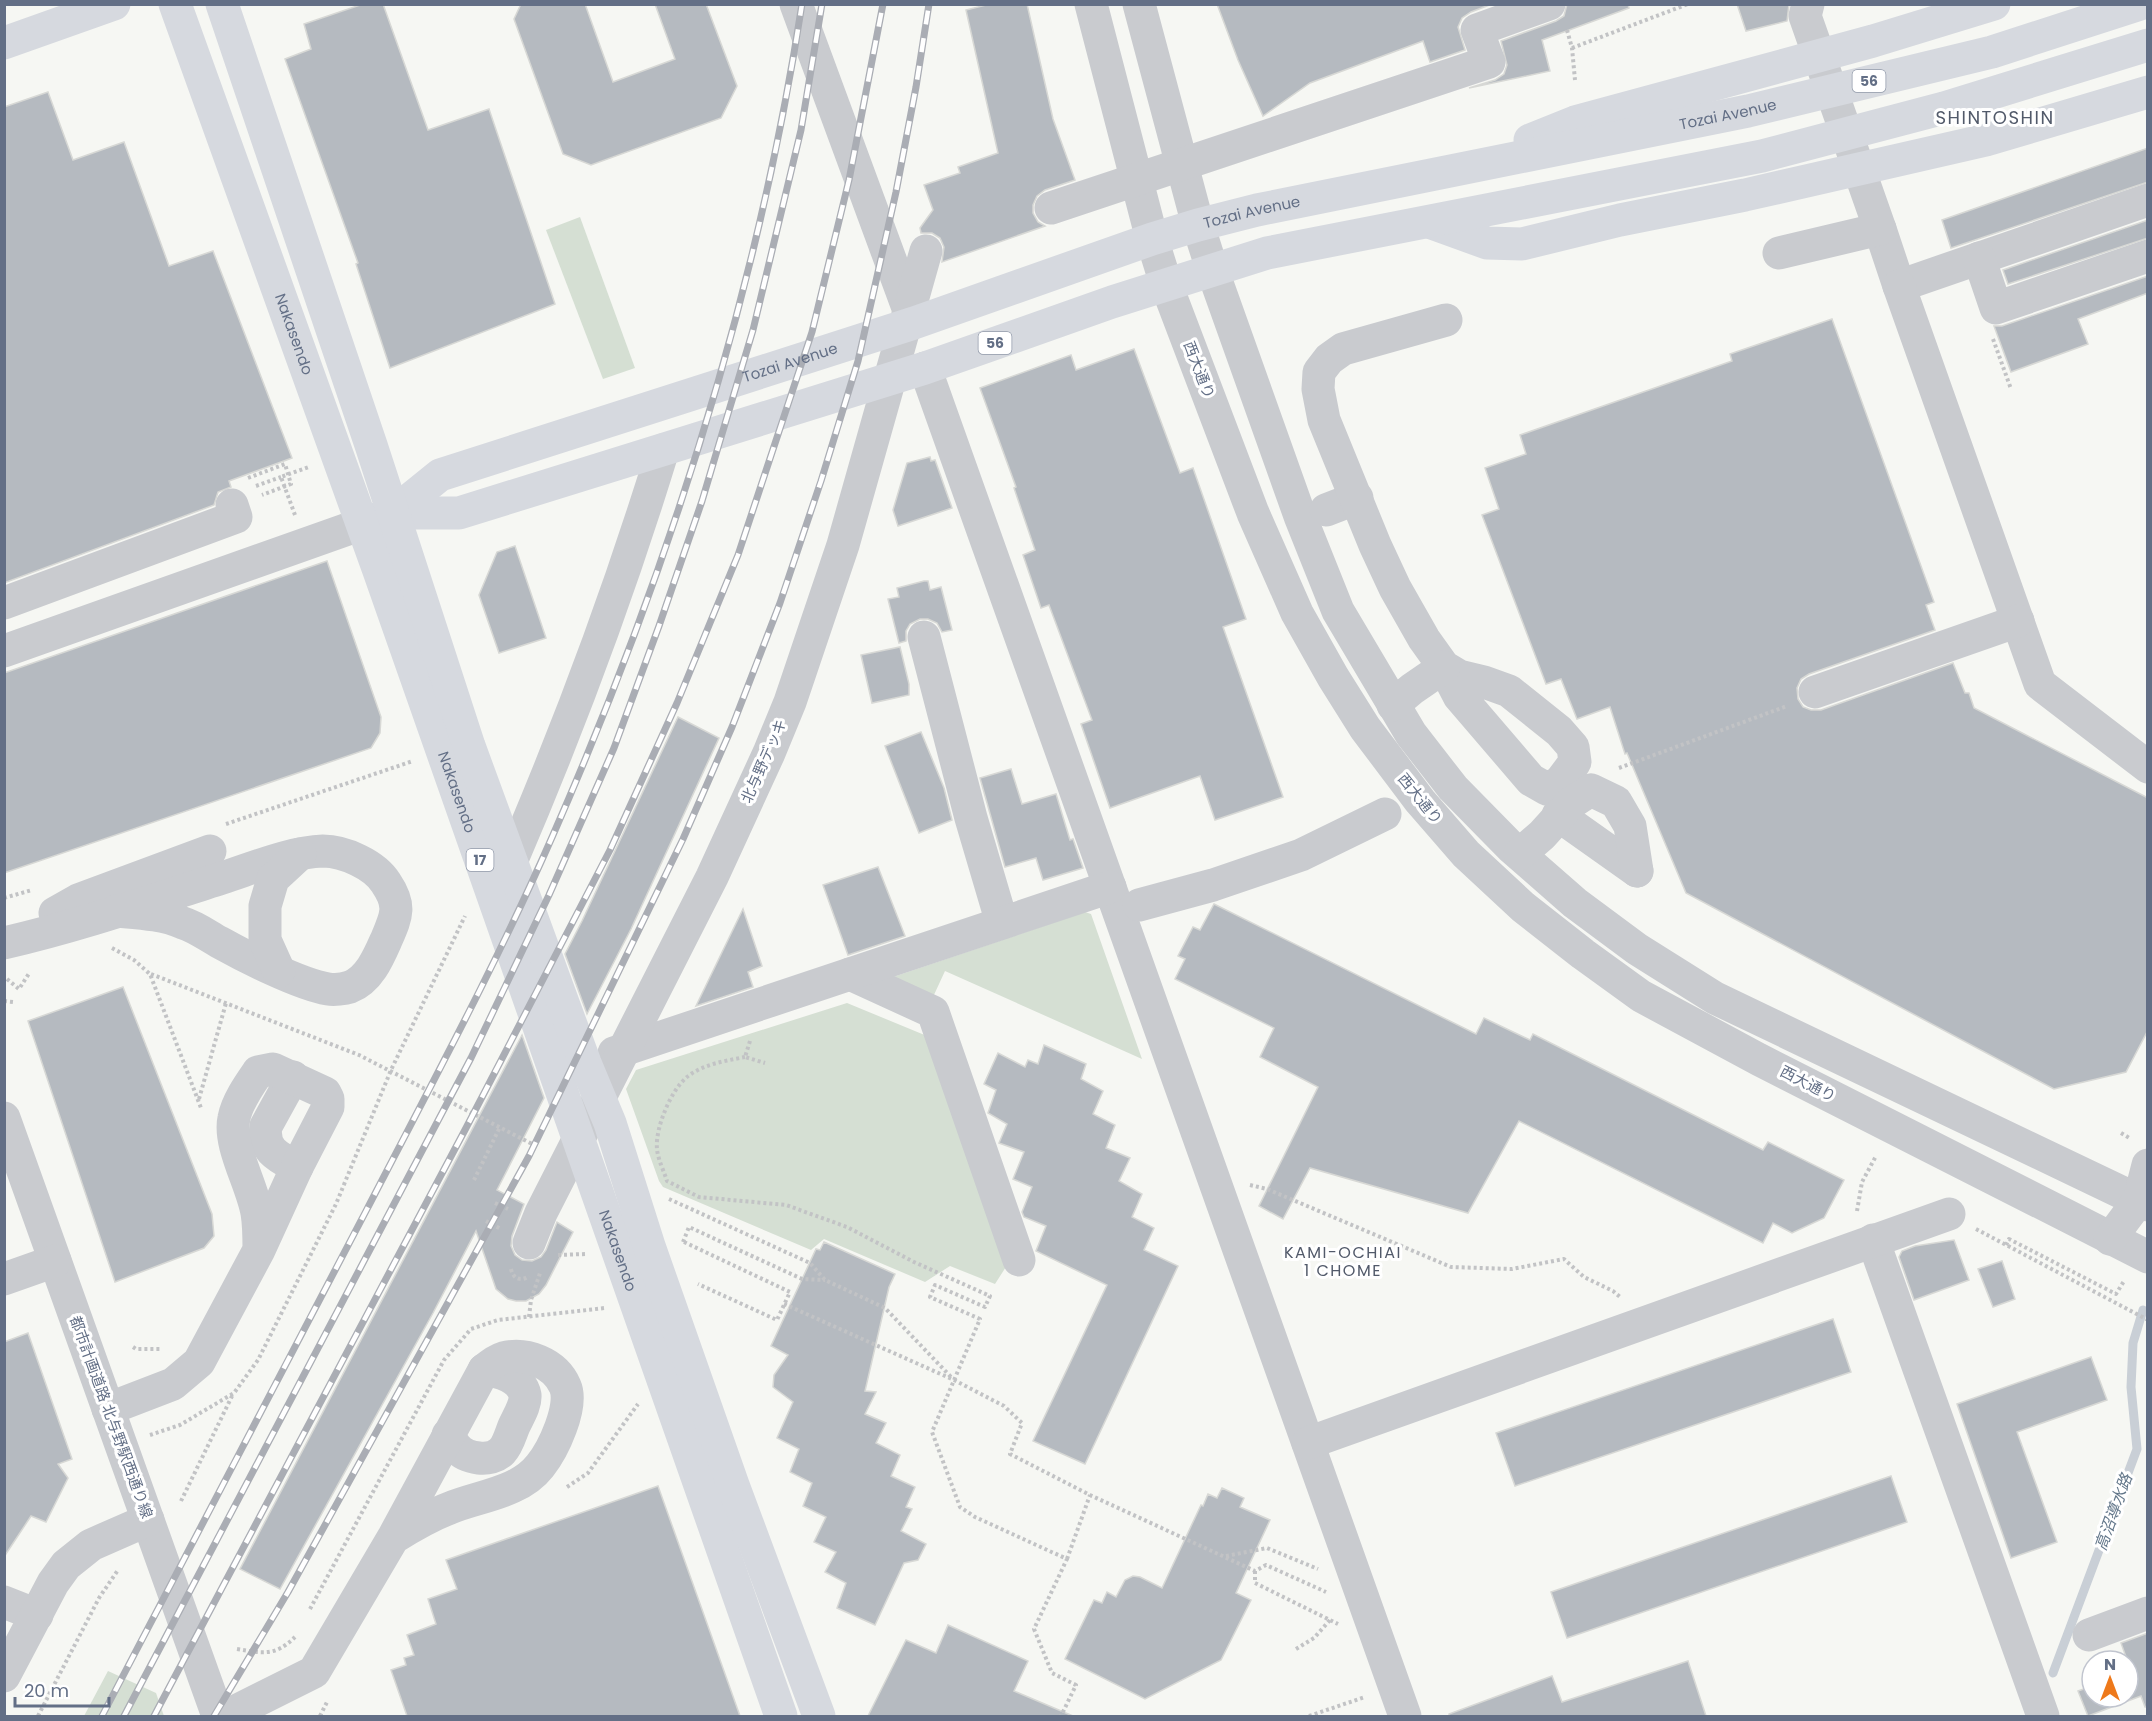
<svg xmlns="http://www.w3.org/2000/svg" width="2152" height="1721" font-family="Poppins,'Noto Sans JP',sans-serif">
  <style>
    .green { fill: #d5dfd3 }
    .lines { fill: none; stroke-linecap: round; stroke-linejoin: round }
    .stream { stroke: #c9cfd6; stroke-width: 9 }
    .building { fill: #b5bac0; stroke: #d7d8d5; stroke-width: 1.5 }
    .path { stroke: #c2c3c5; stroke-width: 4; stroke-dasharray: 3 3; stroke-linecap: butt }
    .minor { stroke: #c9cbcf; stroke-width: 33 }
    .major { stroke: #d6d9df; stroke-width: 33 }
    .highway { stroke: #d6d9df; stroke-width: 33 }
    .rail-casing { stroke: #aaadb4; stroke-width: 7 }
    .rail { stroke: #fff; stroke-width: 4.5; stroke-dasharray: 14; stroke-linecap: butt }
    .labels { text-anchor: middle; stroke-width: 6; stroke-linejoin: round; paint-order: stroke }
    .shield { fill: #fff; stroke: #929aaa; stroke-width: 1.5 }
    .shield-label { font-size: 14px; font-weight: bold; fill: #636f86 }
    .street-label { font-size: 15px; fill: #636f86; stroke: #fff }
    .neighbourhood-label { font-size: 16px; letter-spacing: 1.5px; fill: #525a6a; stroke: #fff }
    .water-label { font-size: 16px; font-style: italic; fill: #63778a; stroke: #fff }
    .quarter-label { font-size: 18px; letter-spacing: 1.5px; fill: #525a6a; stroke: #fff }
  </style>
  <rect width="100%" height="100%" fill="#f6f7f3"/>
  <g class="green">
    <path d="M580 217 635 368 603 379 546 230Z"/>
    <path d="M1085 912 1091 914 1142 1059 945 971 933 997 890 978Z"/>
    <path d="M847 1003 927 1036 1011 1259 995 1284 950 1266 925 1282 824 1239 811 1250 663 1187 659 1181 626 1089 636 1070Z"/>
    <path d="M108 1671 156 1693 164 1716H84Z"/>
  </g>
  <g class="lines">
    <path class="stream" d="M2053 1673 2137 1449 2131 1387 2133 1343 2143 1310"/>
  </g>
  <g class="building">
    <path d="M363 4H383L428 130 489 109 555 304 390 368 356 264 358 263 285 59 311 49 304 24Z"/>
    <path d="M521 4H585L613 82 675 59 655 4H706L737 86 721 118 591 165 563 154 514 19Z"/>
    <path d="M990 4H1027L1053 119 1075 180 1045 190 1037 196 1033 205V213L1038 222 1045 226 942 262 944 247 940 238 932 233H921L920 228 933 210 924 185 960 173 958 167 998 153 966 10Z"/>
    <path d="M1217 4H1492L1471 12 1462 18 1458 27 1465 50 1430 62 1423 41 1310 83 1263 116 1238 60Z"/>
    <path d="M1567 4H1628L1629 8 1542 40 1550 71 1469 88 1495 80 1504 74 1507 65 1501 41 1556 21 1564 16Z"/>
    <path d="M1737 4H1789L1787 21 1746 31Z"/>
    <path d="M48 92 73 160 124 142 169 266 213 251 292 458 229 481 231 487 218 492 214 505 4 583V107Z"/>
    <path d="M2148 148V182L1951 248 1942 220Z"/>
    <path d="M2148 220V238L2008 284 2003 270Z"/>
    <path d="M2148 276V293L2078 319 2088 344 2011 372 1994 326H2002Z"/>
    <path d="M1832 319 1934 602 1926 605 1935 630 1809 674 1801 679 1797 688 1798 699 1803 707 1811 710H1821L1953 663 1965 693H1969L1974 708 2148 798V1030L2126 1072 2054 1089 1686 893 1627 753 1625 754 1610 707 1577 719 1561 679 1546 684 1482 515 1499 509 1485 468 1526 454 1520 435 1732 361 1730 354Z"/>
    <path d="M1134 349 1180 473 1193 468 1246 619 1223 627 1283 797 1215 820 1200 776 1110 808 1081 724 1092 720 1049 605 1041 608 1023 555 1035 550 1014 488 1016 487 980 388 1071 355 1076 370Z"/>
    <path d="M930 457 931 461 935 460 952 508 898 526 893 510 907 463Z"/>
    <path d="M515 546 546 638 499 653 479 595 497 552Z"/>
    <path d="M327 561 381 717 380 733 371 748 4 873V673Z"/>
    <path d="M924 581H928L930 590 941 587 952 630 942 632 937 623 928 619H920L910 624 906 631V641L899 643 888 599 899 597 897 588Z"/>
    <path d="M900 647 909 684V695L872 703 861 655Z"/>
    <path d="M678 717 719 738 631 929 587 1014 565 954 582 921Z"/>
    <path d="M921 732 944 788 952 820 919 833 885 746Z"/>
    <path d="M1011 769 1022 804 1056 794 1070 840 1073 839 1083 868 1043 880 1036 858 1005 867 980 778Z"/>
    <path d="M878 867 905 936 848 955 823 885Z"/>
    <path d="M1214 904 1476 1034 1484 1018 1530 1040 1533 1034 1763 1150 1768 1142 1844 1180 1824 1218 1792 1233 1773 1223 1763 1243 1519 1121 1468 1213 1310 1168 1283 1219 1259 1206 1318 1087 1260 1057 1274 1028 1175 979 1185 959 1178 956 1193 927 1200 930Z"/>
    <path d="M743 909 762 966 748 972 753 987 696 1006Z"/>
    <path d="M123 987 212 1214 214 1236 204 1248 115 1282 28 1021Z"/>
    <path d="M522 1035 544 1098 497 1190 524 1204 512 1236 511 1246 515 1255 522 1260 532 1261 541 1257 546 1250 557 1222 573 1232 546 1285 539 1294 526 1301H516L508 1299 496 1289 476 1231 433 1313 280 1589 240 1569Z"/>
    <path d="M1044 1045 1086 1064 1081 1079 1103 1091 1093 1114 1115 1125 1106 1148 1130 1158 1119 1181 1142 1194 1132 1217 1154 1228 1144 1250 1178 1266 1085 1464 1033 1441 1107 1285 1036 1251 1046 1226 1024 1217 1022 1212 1032 1187 1013 1179 1024 1152 999 1143 1007 1124 988 1113 996 1090 984 1084 998 1053 1025 1067 1028 1060 1038 1064Z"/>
    <path d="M1954 1240 1969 1280 1914 1300 1899 1257 1902 1251 1915 1246Z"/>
    <path d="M824 1242 895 1274 889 1287 865 1391 876 1392 865 1414 886 1423 876 1443 900 1455 891 1476 915 1487 906 1507 912 1509 901 1531 926 1544 918 1560 904 1563 875 1625 837 1608 846 1583 825 1572 836 1552 814 1542 826 1517 803 1506 812 1483 790 1472 799 1449 777 1438 793 1402 773 1387 774 1375 788 1355 771 1346 816 1249 820 1250Z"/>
    <path d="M2002 1261 2015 1299 1993 1307 1978 1269Z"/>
    <path d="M1833 1319 1851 1372 1515 1486 1496 1433Z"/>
    <path d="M28 1333 72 1459 58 1464 68 1478 46 1522 31 1516 4 1557V1342Z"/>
    <path d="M2091 1357 2107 1400 2017 1432 2057 1542 2011 1558 1957 1404Z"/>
    <path d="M1891 1476 1907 1522 1567 1638 1551 1592Z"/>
    <path d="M658 1486 740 1716H407L391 1670 406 1665 404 1658 414 1655 407 1635 436 1624 428 1599 457 1589 446 1560Z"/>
    <path d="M1222 1488 1244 1498 1240 1507 1270 1520 1236 1593 1251 1600 1221 1660 1145 1699 1065 1659 1094 1600 1102 1603 1107 1592 1116 1597 1125 1580 1133 1576 1140 1577 1162 1588 1201 1505 1203 1506 1208 1494 1217 1498Z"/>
    <path d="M948 1625 1028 1661 1014 1691 1073 1716H868L906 1640 936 1653Z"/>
    <path d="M2148 1633V1707H2145L2141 1696 2088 1716 2078 1691 2092 1686V1697H2128V1672L2131 1671 2121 1643Z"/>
    <path d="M1688 1661 1706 1716H1449V1714L1552 1676 1562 1702Z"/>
  </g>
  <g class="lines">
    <g class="path">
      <path d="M1567 30 1572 48 1575 80"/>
      <path d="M1572 48 1688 4"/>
      <path d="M1993 339 2011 389"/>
      <path d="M248 478 285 464 291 484 262 495"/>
      <path d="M256 486 281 477"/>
      <path d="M295 515 281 477 309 467"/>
      <path d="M1619 768 1787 706"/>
      <path d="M226 824 413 761"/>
      <path d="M4 898 32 890"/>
      <path d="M112 948 134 960 150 974 201 1108"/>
      <path d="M151 974 359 1055 538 1147"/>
      <path d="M7 979 19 989 30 972"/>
      <path d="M4 1001 13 1002"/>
      <path d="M750 1041 745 1057 765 1063"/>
      <path d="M745 1057C725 1061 703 1064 687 1077 671 1090 655 1128 657 1149 658 1160 664 1171 667 1181L699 1197 786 1205 847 1227 914 1262 990 1296 985 1307 935 1285 930 1297 980 1319 932 1432 960 1507 975 1517 1067 1559 1034 1629 1052 1673 1076 1685 1061 1716"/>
      <path d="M199 1099 226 1003"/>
      <path d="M2121 1133 2131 1139"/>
      <path d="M474 1180 500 1127"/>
      <path d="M1250 1185 1267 1189 1451 1267 1512 1269 1564 1259 1584 1277 1613 1291 1620 1297"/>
      <path d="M669 1199 810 1263 825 1280 885 1308 952 1378"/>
      <path d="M495 1203 508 1209"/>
      <path d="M1857 1211 1862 1182 1876 1156"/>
      <path d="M486 1221 501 1229"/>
      <path d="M1976 1229 2148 1320"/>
      <path d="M683 1242 689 1227 802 1279 825 1280"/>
      <path d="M684 1242 790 1292 777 1320 698 1284"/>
      <path d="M2006 1245 2009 1239 2116 1294 2124 1281"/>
      <path d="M558 1255 586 1254"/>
      <path d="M511 1269C513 1279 521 1282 529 1276"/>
      <path d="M784 1304 954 1380 1004 1406 1022 1423 1010 1454 1090 1495 1255 1571 1266 1565 1326 1592"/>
      <path d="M529 1317 531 1300 540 1273"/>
      <path d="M133 1347 136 1349H162"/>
      <path d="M150 1435 180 1425 234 1393 258 1360 336 1204 391 1070 465 916"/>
      <path d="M567 1487 588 1473 638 1404"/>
      <path d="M181 1501 233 1394"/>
      <path d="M1226 1556 1267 1548 1318 1569"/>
      <path d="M1067 1559 1090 1495"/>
      <path d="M1255 1571V1583L1338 1624"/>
      <path d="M310 1609 444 1360 471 1329 498 1320 605 1308"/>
      <path d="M237 1649C262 1653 275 1657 295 1637"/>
      <path d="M1296 1649 1314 1638 1330 1620"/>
      <path d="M38 1716 99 1598 118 1570"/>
      <path d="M320 1716 327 1702"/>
      <path d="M1309 1716 1365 1697"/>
    </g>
    <g class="minor">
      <path d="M796 4 911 316"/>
      <path d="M1091 4 1152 239 1166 284 1253 513 1297 613 1333 677 1365 728 1420 801 1466 854 1523 907 1583 954 1641 996 1758 1059 2148 1257"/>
      <path d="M1139 4 1198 225 1212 269 1300 516 1338 611 1411 734 1453 788 1511 847 1575 903 1637 949 1715 998 2148 1205"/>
      <path d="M1051 208 1489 62 1477 30 1549 4"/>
      <path d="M1880 229 1899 286 2148 200"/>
      <path d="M1779 253 1880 229 1805 16 1808 4"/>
      <path d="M1979 258 1996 308 2148 256"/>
      <path d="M1899 286 2040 684 2148 767"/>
      <path d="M925 368 1405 1716"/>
      <path d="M1326 510 1357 498"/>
      <path d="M4 603 236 517 232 505"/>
      <path d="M924 637 971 818 1002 923"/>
      <path d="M4 651 362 524"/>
      <path d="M1444 667 1459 676 1484 682 1509 691 1559 731 1573 747 1575 762 1560 782 1547 789 1531 780 1459 696 1444 667 1424 639 1395 588 1375 545 1324 420 1318 389 1319 372 1329 359 1343 349 1446 320"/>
      <path d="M1815 692 2018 621"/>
      <path d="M1393 705 1412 689 1444 667"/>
      <path d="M1558 815 1637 871"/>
      <path d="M1520 854 1542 835 1571 803 1591 790 1616 802 1630 826 1637 871"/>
      <path d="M511 862C569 727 620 590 663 450"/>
      <path d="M1139 905 1213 885 1301 855 1385 814"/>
      <path d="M55 913 78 900 210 851"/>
      <path d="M4 943C78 926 150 901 222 878 253 868 291 852 323 851 344 851 375 865 386 883 401 905 397 915 387 938 379 956 370 979 350 987 344 989 334 990 328 989 299 984 246 957 219 942 208 936 196 927 183 923 163 914 138 913 116 911"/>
      <path d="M279 971 265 940V906L273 879 300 854"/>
      <path d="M850 974 933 1012 1019 1260"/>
      <path d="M614 1053 1110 887"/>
      <path d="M293 1077 266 1126C262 1150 278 1157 297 1167"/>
      <path d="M4 1118 218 1716"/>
      <path d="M2110 1239 2139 1200 2148 1165"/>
      <path d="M1873 1240 2043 1716"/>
      <path d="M529 1243 541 1213 712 877 769 753 790 702 843 545 926 251"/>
      <path d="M4 1279 55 1261"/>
      <path d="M108 1409 173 1384 199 1362 259 1250 297 1167 328 1107V1099L325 1093 273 1069 258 1072C249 1085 237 1102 234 1118 228 1145 252 1184 257 1213 259 1225 259 1238 259 1250"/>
      <path d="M448 1435C451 1439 453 1444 456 1447 466 1459 491 1463 502 1451 508 1445 511 1433 514 1426 518 1417 526 1405 525 1395 521 1377 499 1371 484 1370"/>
      <path d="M1308 1443 1949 1214"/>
      <path d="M4 1602 37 1615"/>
      <path d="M2089 1635 2148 1613"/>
      <path d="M4 1676 53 1583 66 1565 91 1545 148 1520"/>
      <path d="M226 1716 314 1672 393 1538 484 1370C490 1365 496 1360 503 1358 526 1352 555 1363 565 1386 574 1406 553 1450 540 1466 519 1493 479 1496 450 1508 429 1516 412 1526 393 1538"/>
    </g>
    <g class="major">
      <path d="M4 43 114 4"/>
      <path d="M1530 140 1575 122 1873 41 1994 4"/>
      <path d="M1429 222 1487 243 1522 244 1620 220 1745 195 1986 140 2148 92"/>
      <path id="s1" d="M393 513 440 475 914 323 1152 239 1198 225 1257 210 1748 111 1992 52 2140 4"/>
      <path d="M366 523 393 513H459L925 368 1112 302 1267 253 1762 156 1944 108 2148 45"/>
    </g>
    <g class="highway">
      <path id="s2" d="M175 4 379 571 781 1716"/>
      <path d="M222 4 371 445 469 746 585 1063 610 1123 649 1246 733 1485 819 1716"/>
    </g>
    <defs>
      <g id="rail">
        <path d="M102 1716C190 1548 278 1379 366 1211 430 1087 497 963 553 835 669 570 758 290 802 4"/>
        <path d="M124 1716 471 1058 549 895 614 748 659 626 702 501 753 330 801 130 822 4"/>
        <path d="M154 1716 466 1128 610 850 677 703 738 555 812 332 849 180 883 4"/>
        <path d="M214 1716 288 1592 529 1156 683 839 732 727 780 603 821 481 858 361 896 192 916 87 929 4"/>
      </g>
    </defs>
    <use href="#rail" class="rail-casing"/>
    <use href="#rail" class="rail"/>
  </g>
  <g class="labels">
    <g class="shield">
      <rect x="1852.5" y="70" width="33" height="22" rx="4.5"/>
      <rect x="978.5" y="332" width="33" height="22" rx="4.5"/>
      <rect x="466.5" y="849" width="27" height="22" rx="4.5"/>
    </g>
    <g class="shield-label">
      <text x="1869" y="86">56</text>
      <text x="995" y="348">56</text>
      <text x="480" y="865">17</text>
    </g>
    <g class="street-label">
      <text dy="5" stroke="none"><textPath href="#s1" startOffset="1400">Tozai Avenue</textPath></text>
      <text dy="5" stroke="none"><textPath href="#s1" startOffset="914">Tozai Avenue</textPath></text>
      <text dy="5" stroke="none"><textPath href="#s2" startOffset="351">Nakasendo</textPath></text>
      <text dy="5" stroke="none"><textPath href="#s1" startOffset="428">Tozai Avenue</textPath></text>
      <text transform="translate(1199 370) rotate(69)" y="5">西大通り</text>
      <text transform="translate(764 761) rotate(-66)" y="5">北与野デッキ</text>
      <text dy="5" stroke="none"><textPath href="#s2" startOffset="837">Nakasendo</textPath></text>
      <text transform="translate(1420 799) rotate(51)" y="5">西大通り</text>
      <text transform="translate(1808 1084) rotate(27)" y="5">西大通り</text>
      <text dy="5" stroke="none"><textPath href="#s2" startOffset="1323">Nakasendo</textPath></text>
      <text transform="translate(111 1417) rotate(70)" y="5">都市計画道路 北与野駅西通り線</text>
    </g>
    <g class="neighbourhood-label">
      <text x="1343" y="1258">KAMI-OCHIAI<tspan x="1343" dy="18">1 CHOME</tspan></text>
    </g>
    <g class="water-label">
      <text transform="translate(2113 1512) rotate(-70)" y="6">高沼導水路</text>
    </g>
    <g class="quarter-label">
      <text x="1995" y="124">SHINTOSHIN</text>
    </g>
  </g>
  <rect width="2152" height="1721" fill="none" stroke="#636f86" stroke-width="12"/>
  <g transform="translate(2110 1679)"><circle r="28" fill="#ffffff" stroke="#c1c5cf" stroke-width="1.5"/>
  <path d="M0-4.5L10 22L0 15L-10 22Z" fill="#ee791b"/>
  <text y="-9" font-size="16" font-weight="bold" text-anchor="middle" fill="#636f86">N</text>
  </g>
  <path d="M15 1697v9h94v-9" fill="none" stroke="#636f86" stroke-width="3"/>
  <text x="24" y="1697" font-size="18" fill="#636f86" stroke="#ffffff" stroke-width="4.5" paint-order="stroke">20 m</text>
</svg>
